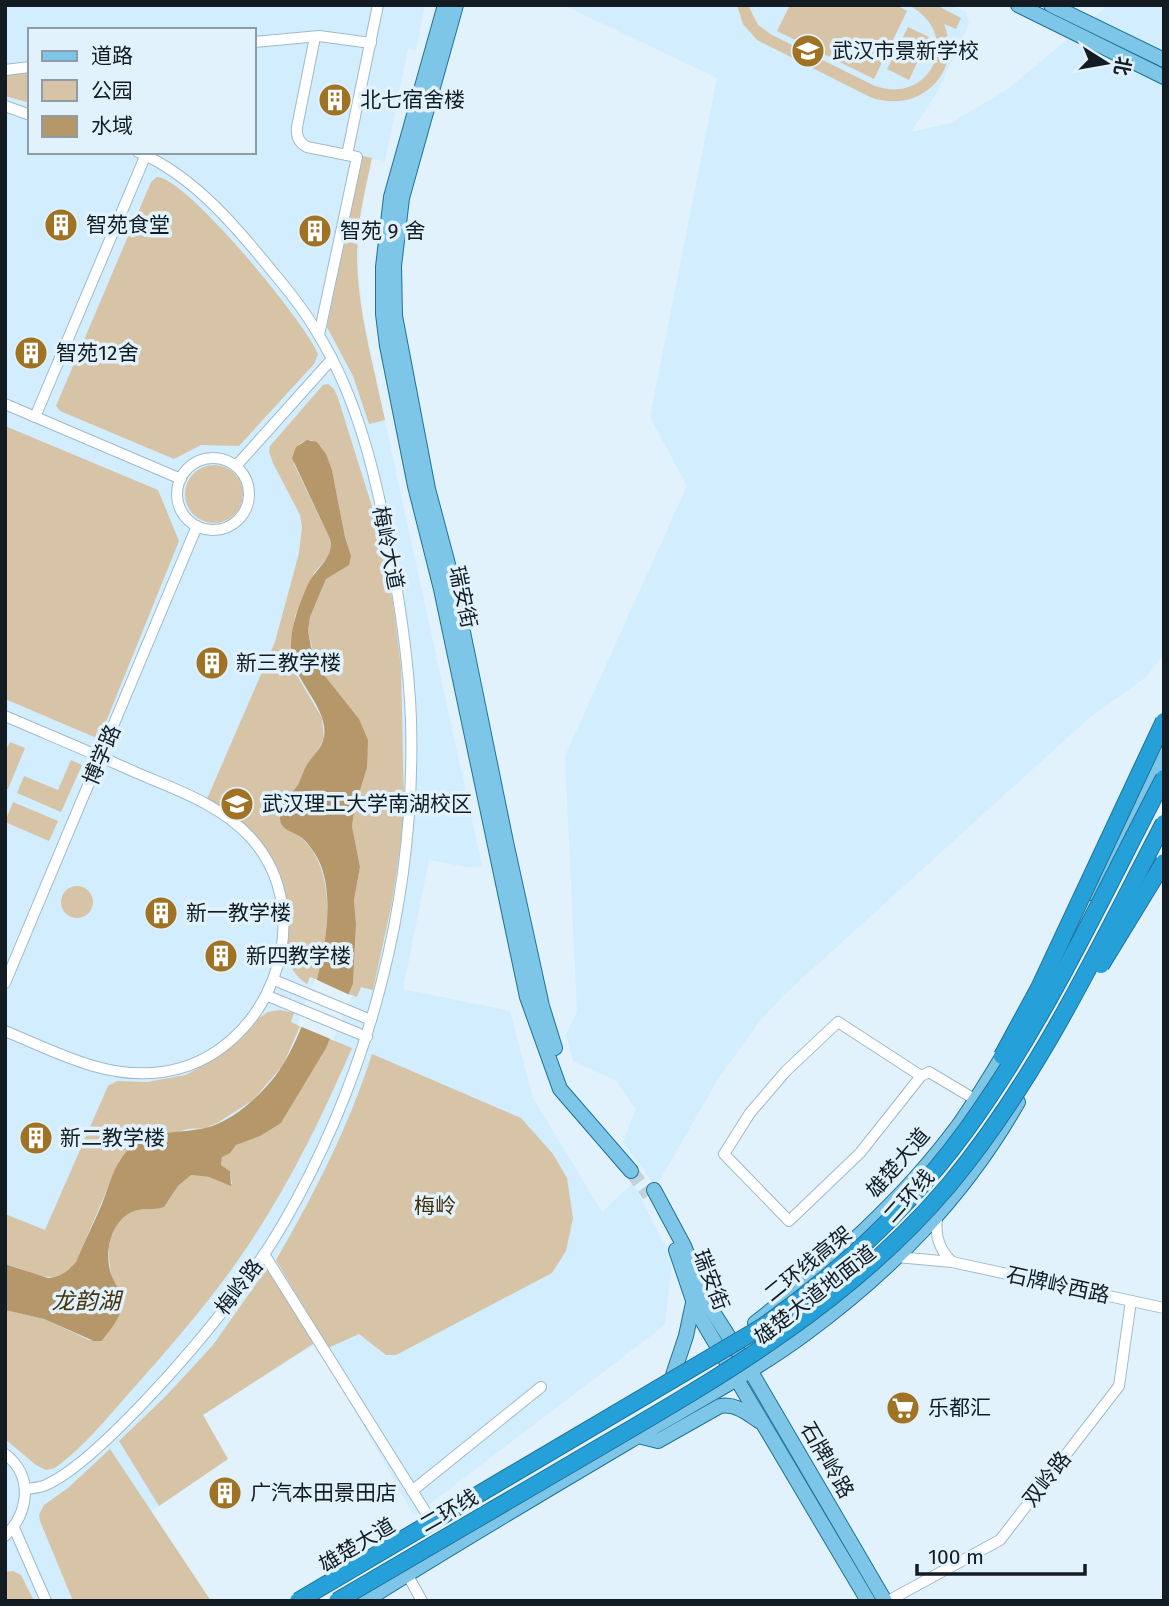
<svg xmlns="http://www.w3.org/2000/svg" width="1169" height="1606" font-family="'Fira Sans','Noto Sans SC',sans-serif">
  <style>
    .built { fill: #d1edfe; fill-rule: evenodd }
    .green { fill: #d7c3a6 }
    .water { fill: #b69769 }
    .pier { fill: #e1f2fc }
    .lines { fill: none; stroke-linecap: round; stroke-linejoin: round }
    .major-tunnel { stroke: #c2d2db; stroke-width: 14; stroke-dasharray: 14 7; stroke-linecap: butt }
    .minor-casing { stroke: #9fbaca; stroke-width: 12 }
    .major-casing { stroke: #1f7299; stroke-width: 16 }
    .minor { stroke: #fff; stroke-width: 10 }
    .major { stroke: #7dc6e8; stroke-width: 14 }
    .highway-bridge-casing { stroke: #1f7299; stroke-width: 18; stroke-linecap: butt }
    .highway-bridge { stroke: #26a0d9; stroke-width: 16 }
    .labels { text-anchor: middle; stroke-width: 7; stroke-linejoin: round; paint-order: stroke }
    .poi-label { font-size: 21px; fill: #121c22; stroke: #e1f2fc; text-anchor: start }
    .street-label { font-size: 21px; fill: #121c22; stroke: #e1f2fc }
    .park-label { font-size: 21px; fill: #432d06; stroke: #e1f2fc }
    .water-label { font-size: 23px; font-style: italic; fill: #463009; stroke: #e1f2fc }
  </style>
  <rect width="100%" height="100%" fill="#e1f2fc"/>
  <g class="built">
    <path d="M5 5H425L416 50 408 49 385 161 372 159 360 219 358 272 363 315 389 440 482 866 467 867 429 860 403 989 510 1011 533 1098 602 1212 633 1183 672 1259 665 1325 414 1516 317 1343 203 1415 228 1459 151 1512 211 1601H5ZM30 30H254V152H30Z"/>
    <path d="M563 5H952L966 12 969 24 937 93 911 132 951 123 1008 89 1108 5H1164V654L1146 677 1088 719 786 993 759 1022 718 1079 656 1187 623 1142 636 1109 615 1080 573 1061 566 1035 577 1012 565 756 687 486 650 417 717 78Z"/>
  </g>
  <g class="green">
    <path d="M737 5H748L758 25 772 35 875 86C932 106 964 33 908 5H936L961 18 956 29 944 24C964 73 919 115 870 97L757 40 743 24Z"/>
    <path d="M790 5H896L907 11 874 79 777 31Z"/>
    <path d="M908 27 929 37 909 80 887 69Z"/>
    <path d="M30 72V103L5 96V75Z"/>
    <path d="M362 156 372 158C365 190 357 222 357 254 357 310 374 366 385 420L369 424 353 376 327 327Z"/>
    <path d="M157 177C187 178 306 323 318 354L314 364 239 446 201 445 174 459 60 411 56 406 151 182Z"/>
    <path d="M328 384 334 389 338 398 374 513 393 603 401 667 404 804 401 842 392 902 373 990 361 987 357 997 349 994 353 984 356 924 354 900 360 867 352 826 355 806 367 768 328 682 315 659 308 631 310 617 326 579 351 556 345 537 332 470 312 440 300 443 294 464 330 539 331 549 328 557 314 573 295 616 291 643 295 672 322 718 324 739 298 785 283 802 280 820C289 828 300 835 308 845 337 880 327 939 318 980L310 977 307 984C271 960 293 916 282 880 271 844 238 817 207 799L275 642 299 553 302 527 300 515 273 463 269 452 270 446 323 385Z"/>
    <path d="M5 426 158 490 179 541 99 739 5 699Z"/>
    <circle cx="214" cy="494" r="29"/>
    <path d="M10 742 25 748 8 789 5 788V752Z"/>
    <path d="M71 760 82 765 61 812 17 793 24 776 58 790Z"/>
    <path d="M13 802 58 821 49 841 5 822Z"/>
    <circle cx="77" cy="902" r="16"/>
    <path d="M280 1010 294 1013 291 1022 300 1026 283 1065 253 1100 217 1123 205 1128 187 1129 131 1148 120 1159 76 1262C53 1291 33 1270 5 1264V1214L45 1230 108 1086 117 1081 147 1082 186 1075 221 1055 259 1018 268 1012Z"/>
    <path d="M330 1039 352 1048C322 1117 289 1185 247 1247 213 1298 171 1346 130 1392 107 1418 83 1448 55 1468L46 1470 36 1465 5 1439V1310L44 1319 89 1340 104 1338 120 1313C114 1282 93 1231 132 1212 142 1207 154 1211 164 1207L178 1186 191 1175 209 1177 232 1184 230 1171 221 1165 222 1157 236 1145 281 1123Z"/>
    <path d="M372 1054 521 1118 553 1154 567 1178 573 1218 566 1251 552 1273 396 1355H386L359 1334 328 1348 276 1260C314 1195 349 1126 372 1054Z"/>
    <path d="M268 1267 316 1342 203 1415 228 1459 159 1506 119 1441 166 1396 213 1345Z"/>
    <path d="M110 1449 211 1601H73L40 1521 39 1515 44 1505 68 1488Z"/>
    <path d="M13 1571 21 1575 34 1601H5V1572Z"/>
  </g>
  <path class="water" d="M307 440 317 442 326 454 332 470 345 537 351 556 349 565 326 579 310 617 308 631 311 647 320 670 359 719 368 740 367 768 355 806 352 826 360 867 354 900 356 924 353 984 326 1048 281 1123 260 1136 236 1145 230 1153 222 1157 221 1165 230 1171 231 1186 209 1177 191 1175 178 1186 164 1207C154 1211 142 1207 132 1212 110 1222 104 1253 111 1274 114 1283 123 1294 122 1304 122 1315 111 1329 104 1338L101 1341H94L44 1319 5 1310V1264L48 1278C61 1277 68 1271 76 1262 84 1242 94 1223 102 1204 110 1184 114 1163 130 1148 152 1129 179 1134 205 1128 232 1122 260 1096 276 1075 309 1031 345 910 318 859 314 852 309 844 302 838 294 831 281 831 280 819 278 802 292 795 299 783 302 776 304 769 308 763 314 754 322 748 324 737 329 707 293 682 291 650 290 627 299 605 308 584 316 568 335 557 330 539L292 458 296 447Z"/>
  <path class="pier" d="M315 979 352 996 333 1040 297 1025Z"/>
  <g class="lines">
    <path class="major-tunnel" d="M631 1171 649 1195"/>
    <defs>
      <g id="minor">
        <path d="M315 37 297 127C296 136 299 143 307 147L357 157 319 335"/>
        <path d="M254 42 319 36 371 43"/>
        <path d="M5 70 30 67"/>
        <path d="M5 106 30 115"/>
        <path d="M347 155 378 5"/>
        <path d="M5 404 181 479"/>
        <path d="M35 417 147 152"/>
        <circle cx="213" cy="494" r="36"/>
        <path d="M236 466 332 359"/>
        <path d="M5 716C49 735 93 753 137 773 177 790 221 805 251 838 323 918 267 1058 162 1072 106 1080 56 1052 5 1031"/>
        <path d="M274 980 371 1020"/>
        <path d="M5 983 197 526"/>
        <path d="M268 996 367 1037"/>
        <path d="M921 1076 838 1022 786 1071 750 1113 724 1154 789 1221 860 1153 921 1076 929 1072 976 1100"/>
        <path d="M264 1254 433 1524"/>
        <path d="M897 1257 952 1262C939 1249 935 1236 937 1218"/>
        <path d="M952 1262 1164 1308"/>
        <path d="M5 1454C34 1476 29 1513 5 1536"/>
        <path d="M25 1489C33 1488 41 1488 48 1484 84 1467 142 1405 170 1374 211 1328 252 1277 283 1224 371 1072 416 896 411 720 409 665 401 610 391 557 377 481 359 400 318 334 306 313 292 295 277 277 239 230 195 176 138 152"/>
        <path d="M412 1491 541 1387"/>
        <path d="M14 1528 46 1601"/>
        <path d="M407 1574 422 1601"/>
        <path d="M888 1601 1000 1540 1119 1386 1131 1301"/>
      </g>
      <g id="major">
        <path d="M445 5 391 197 383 267V314L387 346 415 486 441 589 527 997 560 1089 631 1171"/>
        <path d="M456 5 402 198 394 266 395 316 428 489 453 583 506 842 542 1006 555 1048"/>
        <path d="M1018 5 1164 77"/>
        <path d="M1051 5 1164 60"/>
        <path d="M1091 893 1164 754"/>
        <path d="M654 1190 684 1246 706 1301 750 1370 885 1601"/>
        <path d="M676 1250 697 1312 868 1601"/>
        <path d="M755 1323C830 1264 901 1203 958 1126 976 1101 991 1075 1007 1049"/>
        <path d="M673 1375 686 1336 693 1303"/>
        <path d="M638 1436 658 1441 720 1406C735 1403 747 1413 759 1421"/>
        <path d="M365 1601C452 1546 540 1494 628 1442 687 1407 749 1375 805 1334 892 1270 964 1197 1018 1102"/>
      </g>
    </defs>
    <use href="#minor" class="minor-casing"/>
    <use href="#major" class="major-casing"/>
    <use href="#minor" class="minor"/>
    <use href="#major" class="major"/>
    <defs>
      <g id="highway-bridge">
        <path d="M1101 965 1164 862"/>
        <path d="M1002 1056 1039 988 1164 721"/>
        <path d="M298 1601 762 1327C840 1272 911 1206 967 1129 1046 1020 1102 896 1164 778"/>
        <path d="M337 1601C425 1550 512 1498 600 1447 727 1373 853 1299 949 1185 1039 1077 1099 947 1164 823"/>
      </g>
    </defs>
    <use href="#highway-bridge" class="highway-bridge-casing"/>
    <use href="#highway-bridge" class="highway-bridge"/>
  </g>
  <defs>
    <symbol id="school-disc" viewBox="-11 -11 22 22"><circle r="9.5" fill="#a07224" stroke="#e1f2fc"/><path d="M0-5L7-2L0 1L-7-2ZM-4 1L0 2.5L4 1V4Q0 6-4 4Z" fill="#fff"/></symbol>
    <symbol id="building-disc" viewBox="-11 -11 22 22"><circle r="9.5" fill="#a07224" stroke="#e1f2fc"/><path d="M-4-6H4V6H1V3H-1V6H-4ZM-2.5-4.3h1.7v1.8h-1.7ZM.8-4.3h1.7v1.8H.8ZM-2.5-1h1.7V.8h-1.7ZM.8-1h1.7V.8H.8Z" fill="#fff"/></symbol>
    <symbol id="university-disc" viewBox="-11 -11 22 22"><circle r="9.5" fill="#a07224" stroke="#e1f2fc"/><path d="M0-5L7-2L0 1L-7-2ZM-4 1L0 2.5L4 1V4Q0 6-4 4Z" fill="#fff"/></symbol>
    <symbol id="supermarket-disc" viewBox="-11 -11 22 22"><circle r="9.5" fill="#a07224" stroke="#e1f2fc"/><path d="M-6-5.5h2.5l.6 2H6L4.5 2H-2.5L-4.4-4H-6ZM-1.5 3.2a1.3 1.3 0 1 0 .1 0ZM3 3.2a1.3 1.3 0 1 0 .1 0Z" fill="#fff"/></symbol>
  </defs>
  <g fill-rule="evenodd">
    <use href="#school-disc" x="789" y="32" width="38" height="38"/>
    <use href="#building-disc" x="316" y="81" width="38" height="38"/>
    <use href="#building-disc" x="42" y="206" width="38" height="38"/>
    <use href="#building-disc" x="296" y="212" width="38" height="38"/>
    <use href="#building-disc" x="12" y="334" width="38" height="38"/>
    <use href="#building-disc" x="193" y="644" width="38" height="38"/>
    <use href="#university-disc" x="218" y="785" width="38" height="38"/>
    <use href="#building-disc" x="142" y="894" width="38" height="38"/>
    <use href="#building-disc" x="202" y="937" width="38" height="38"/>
    <use href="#building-disc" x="17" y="1119" width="38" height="38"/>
    <use href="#supermarket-disc" x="884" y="1389" width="38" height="38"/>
    <use href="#building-disc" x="206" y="1474" width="38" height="38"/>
  </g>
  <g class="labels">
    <g class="poi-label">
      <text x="832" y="58">武汉市景新学校</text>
      <text x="360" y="107">北七宿舍楼</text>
      <text x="86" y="232">智苑食堂</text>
      <text x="340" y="238">智苑 9 舍</text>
      <text x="56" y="360">智苑12舍</text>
      <text x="236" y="670">新三教学楼</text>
      <text x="262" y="811">武汉理工大学南湖校区</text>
      <text x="186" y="920">新一教学楼</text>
      <text x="246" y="963">新四教学楼</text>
      <text x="60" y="1145">新二教学楼</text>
      <text x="928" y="1415">乐都汇</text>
      <text x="250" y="1500">广汽本田景田店</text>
    </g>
    <g class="street-label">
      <text transform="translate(388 548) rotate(79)" y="7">梅岭大道</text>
      <text transform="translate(463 597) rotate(78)" y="7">瑞安街</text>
      <text transform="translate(102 755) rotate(-67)" y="7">博学路</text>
      <text transform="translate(898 1163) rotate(-49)" y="7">雄楚大道</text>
      <text transform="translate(909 1196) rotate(-48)" y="7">二环线</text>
      <text transform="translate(808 1264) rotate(-39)" y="7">二环线高架</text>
      <text transform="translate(711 1280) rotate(69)" y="7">瑞安街</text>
      <text transform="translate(1058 1285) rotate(12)" y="7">石牌岭西路</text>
      <text transform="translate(239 1287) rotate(-53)" y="7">梅岭路</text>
      <text transform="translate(815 1295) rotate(-38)" y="7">雄楚大道地面道</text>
      <text transform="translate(827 1460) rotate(60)" y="7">石牌岭路</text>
      <text transform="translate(1047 1479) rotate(-52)" y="7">双岭路</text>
      <text transform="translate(449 1511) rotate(-30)" y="7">二环线</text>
      <text transform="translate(357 1545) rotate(-31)" y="7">雄楚大道</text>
    </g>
    <g class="park-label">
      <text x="435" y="1213">梅岭</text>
    </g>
    <g class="water-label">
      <text x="86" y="1309">龙韵湖</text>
    </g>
  </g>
  <rect width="1169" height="1606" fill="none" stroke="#121c22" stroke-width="14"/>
  <rect x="28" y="28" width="228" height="126" fill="#e1f2fc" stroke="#8e9ca5" stroke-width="2"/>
  <rect x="42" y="51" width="35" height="10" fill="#7dc6e8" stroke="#8e9ca5" stroke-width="2"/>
  <text x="91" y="63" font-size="21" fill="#121c22">道路</text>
  <rect x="42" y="80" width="35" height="21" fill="#d7c3a6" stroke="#8e9ca5" stroke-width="2"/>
  <text x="91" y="98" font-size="21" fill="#121c22">公园</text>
  <rect x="42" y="116" width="35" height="21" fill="#b69769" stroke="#8e9ca5" stroke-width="2"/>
  <text x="91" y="133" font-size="21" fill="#121c22">水域</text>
  <g transform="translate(1106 63) rotate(101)" stroke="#e1f2fc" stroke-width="5" paint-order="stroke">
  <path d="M0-5L12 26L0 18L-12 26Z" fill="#121c22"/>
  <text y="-10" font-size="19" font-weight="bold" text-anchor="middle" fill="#121c22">北</text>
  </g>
  <path d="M917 1564v10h168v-10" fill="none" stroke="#121c22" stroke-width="3.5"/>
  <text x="928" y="1564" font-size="21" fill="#121c22" stroke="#e1f2fc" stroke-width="5" paint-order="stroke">100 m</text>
</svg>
